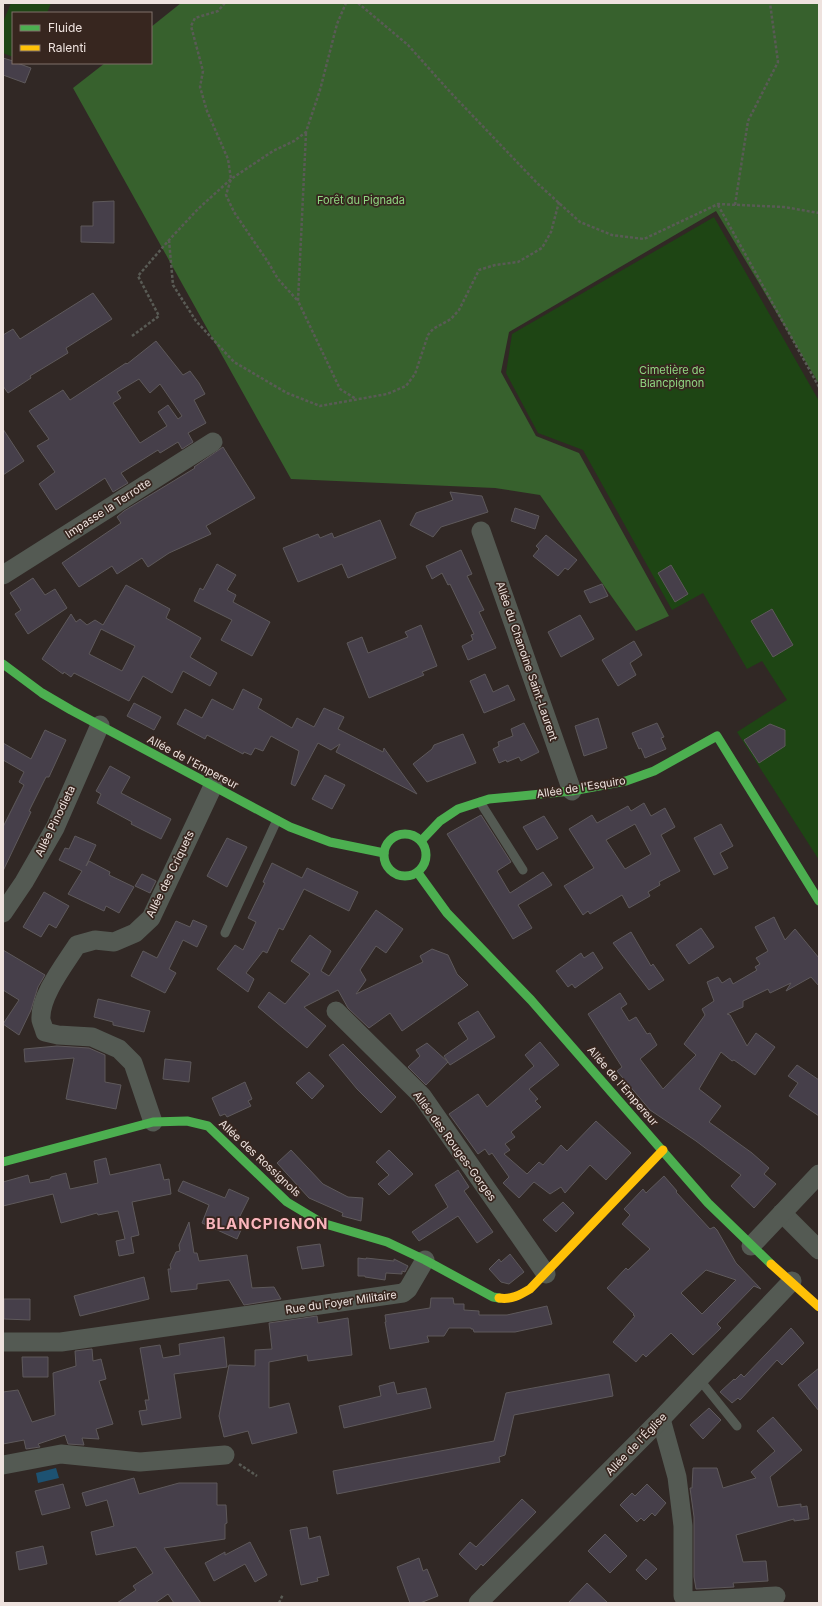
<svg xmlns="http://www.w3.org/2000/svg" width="822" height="1606" font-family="Inter,sans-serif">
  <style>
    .green { fill: #1e4514 }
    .forest { fill: #37612d }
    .water { fill: #1d5272 }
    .building { fill: #463f4a; stroke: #5e595b; fill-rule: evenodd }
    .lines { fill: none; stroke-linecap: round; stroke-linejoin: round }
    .path { stroke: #595b55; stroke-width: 2.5; stroke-dasharray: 3 2; stroke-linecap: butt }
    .lane { stroke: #545a53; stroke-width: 9 }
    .street { stroke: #545a53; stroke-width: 19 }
    .fast { stroke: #4caf50; stroke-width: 9 }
    .slow { stroke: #ffc107; stroke-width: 9 }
    .labels { text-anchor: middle; stroke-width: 3.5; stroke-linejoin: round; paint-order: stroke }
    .park-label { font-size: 11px; fill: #90d782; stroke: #37261f }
    .street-label { font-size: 11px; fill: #eee2de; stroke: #37261f }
    .district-label { font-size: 15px; font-weight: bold; letter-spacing: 1px; fill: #fbb6bd; stroke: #37261f }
  </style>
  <rect width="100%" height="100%" fill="#312825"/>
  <g class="green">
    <path d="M11 3H51L47 13H13V57L3 53V22Z"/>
    <path d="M714 217 819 401V860L737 732 787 700 762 661 747 669 703 593 672 610 583 450 538 433 506 373 512 334Z"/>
  </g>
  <path class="forest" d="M181 3H819V384L716 211 509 332 501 372 536 436 579 453 669 616 636 631 540 495 495 488 291 479 73 88 105 63H151V27Z"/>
  <path class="water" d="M56 1468 59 1478 38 1483 36 1473Z"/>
  <g class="building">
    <path d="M3 58 13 61V63H17L31 68 25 83 3 75Z"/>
    <path d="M114 201V243L81 242V226H93V202Z"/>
    <path d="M93 293 112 319 66 348 68 353 30 376 31 378 8 393 3 386V335L13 329 20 339Z"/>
    <path d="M156 341 183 375 190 371 199 383 205 394 194 400 206 423 188 433 193 442 182 449 178 442 160 453 158 450 121 473 128 483 113 492 105 478 56 510 39 484 55 472 37 446 49 439 29 411 63 390 70 400 126 363 127 364ZM139 379 150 393 160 384 182 416 178 419 168 405 158 412 167 426 140 443 113 403 121 398 117 392Z"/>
    <path d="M3 429 24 461 3 475Z"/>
    <path d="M223 447 255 498 206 526 211 534 169 553 148 567 142 558 117 574 112 566 79 587 62 563 121 523 117 517 124 511 195 468 194 467Z"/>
    <path d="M450 492 482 496 488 512 441 527 433 537 410 525 416 513 453 500Z"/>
    <path d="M515 508 539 516 535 529 511 521Z"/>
    <path d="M380 520 396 558 348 578 342 564 298 582 283 548 318 534 320 538 332 533 334 538Z"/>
    <path d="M546 535 577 560 568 570 565 568 558 576 533 556 539 549 536 546Z"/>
    <path d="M461 550 472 574 467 576 484 610 479 612 496 648 468 660 462 646 473 640 471 635 474 634 450 584 448 585 442 573 432 579 426 566Z"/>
    <path d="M217 564 236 575 227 590 236 595 233 602 270 622 252 656 221 640 232 620 194 601 200 588 203 590Z"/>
    <path d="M671 565 688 594 675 602 658 573Z"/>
    <path d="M33 578 45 595 55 589 67 608 28 634 15 614 21 610 10 593Z"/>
    <path d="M602 584 608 596 590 603 584 591Z"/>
    <path d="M126 585 170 609 166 618 201 638 190 657 217 673 210 686 183 671 172 693 143 676 129 701 74 673 71 677 64 672 63 674 42 659 71 614 76 622 80 619 87 625 95 620 103 625ZM101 629 135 646 122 671 89 654Z"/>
    <path d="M772 609 793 645 773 657 751 621Z"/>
    <path d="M580 615 594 639 561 657 548 632Z"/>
    <path d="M421 625 437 666 422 672 424 675 369 698 347 643 362 637 368 653 408 637 405 632Z"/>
    <path d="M634 641 642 655 630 663 636 675 618 686 602 660Z"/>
    <path d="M485 674 493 692 508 685 515 700 484 713 470 681Z"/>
    <path d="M243 689 262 699 258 708 292 728 297 718 314 727 324 708 344 717 338 729 383 752 384 748 417 794 336 752 340 744 331 750 318 743 295 786 291 784 299 751 271 736 263 751 255 748 251 755 244 752 243 754 207 735 205 739 177 724 185 709 202 718 212 699 233 710Z"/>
    <path d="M134 703 161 717 154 730 127 716Z"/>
    <path d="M598 718 607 748 584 756 575 726Z"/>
    <path d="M524 723 539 752 521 761 519 757 507 762 506 760 499 763 493 749 499 746 498 742 513 736 511 729Z"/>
    <path d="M657 723 664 737 661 738 666 749 645 758 641 748 639 749 632 733Z"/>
    <path d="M770 724 785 730V746L759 763 744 740Z"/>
    <path d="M45 730 66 740 49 777H46L29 811 31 812 3 871V827L24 785 19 782 24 772 3 760V743L31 759Z"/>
    <path d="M463 734 476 763 427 782 413 764 432 749 434 745Z"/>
    <path d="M110 766 130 777 121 793 171 819 161 839 131 824 132 822 97 803 101 794 96 791Z"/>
    <path d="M325 775 345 785 332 809 312 799Z"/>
    <path d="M644 803 651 816 665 808 675 827 661 835 680 871 659 882 660 885 648 892 650 896 629 908 622 895 590 914 588 911 583 915 564 886 594 868 569 829 592 815 597 823 628 806 631 811ZM635 824 651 854 625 869 606 840Z"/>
    <path d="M481 815 511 862 497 871 510 893 543 872 552 885 518 905 532 928 513 939 447 834Z"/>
    <path d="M544 816 558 838 537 850 523 827Z"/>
    <path d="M721 824 733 846 720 853 728 868 714 875 694 838Z"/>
    <path d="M75 836 96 845 86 866 89 861 110 872 109 875 134 887 119 913 106 906 104 911 68 894 82 871 59 860 65 848 69 849Z"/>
    <path d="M227 838 247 847 227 887 207 876Z"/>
    <path d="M272 863 302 878 307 868 358 892 349 911 304 889 283 930 279 928 267 953 263 951 246 973 254 979 248 992 217 969 235 945 243 950 256 922 248 918 265 883 263 882Z"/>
    <path d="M142 874 156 881 150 893 135 886Z"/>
    <path d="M44 892 69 906 56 928 49 924 41 937 23 927Z"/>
    <path d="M376 910 403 929 386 953 376 946 360 970 366 980 356 994 423 962 420 956 432 949 448 955 457 974 468 985 402 1031 390 1013 369 1028 348 1008 338 990 304 1007 326 1026 307 1048 258 1007 269 992 285 1004 310 974 291 961 310 935 331 951 321 971 329 976Z"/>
    <path d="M774 917 785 940 795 929 819 958V986L811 977 786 991 791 983 770 993 768 989 743 1001V1007L727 1014 730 1015 747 1046 756 1033 775 1047 755 1075 734 1060 732 1061 721 1052 699 1089 721 1106 709 1122 752 1153 769 1168 764 1174 776 1184 754 1208 731 1186 741 1175 696 1141 650 1110 617 1071 622 1067 588 1014 620 993 627 1004 621 1008 629 1021 636 1017 647 1034 650 1033 657 1045 640 1059 663 1089 696 1055 684 1044 705 1015 702 1009 714 1001 707 982 718 977 722 983 730 978 733 984 757 970 755 967 760 964 756 958 768 951 755 927Z"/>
    <path d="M193 920 207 926 197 947 183 940 169 969 176 973 165 993 131 976 143 951 157 958 176 921 190 927Z"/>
    <path d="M701 928 714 947 689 964 676 945Z"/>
    <path d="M631 932 651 966 653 964 664 980 649 990 613 943Z"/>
    <path d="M3 950 45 975 38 987 31 1010 19 1035 3 1024 19 1000 3 990Z"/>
    <path d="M593 952 603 968 575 988 572 984 568 987 556 971 581 953 584 958Z"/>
    <path d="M98 999 150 1011 144 1032 113 1025V1022L94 1017Z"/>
    <path d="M478 1011 495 1037 450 1065 444 1056 468 1039 458 1023Z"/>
    <path d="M540 1042 559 1065 529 1089 538 1099 535 1101 541 1107 511 1132 515 1137 505 1144 510 1150 504 1154 527 1174 539 1162 543 1165 561 1145 567 1151 596 1121 631 1153 606 1180 590 1165 565 1193 561 1187 550 1194 534 1182 519 1198 503 1183 509 1177 492 1153 489 1155 485 1149 478 1154 449 1114 478 1094 487 1107 534 1066 525 1055Z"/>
    <path d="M427 1043 448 1062 426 1085 408 1067 420 1056 416 1050Z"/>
    <path d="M343 1044 396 1097 381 1113 357 1089 329 1055Z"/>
    <path d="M57 1046 89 1048 105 1055V1082L121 1085 116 1109 66 1099 74 1058 25 1062 24 1049Z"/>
    <path d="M165 1059 191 1062 189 1082 163 1079Z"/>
    <path d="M797 1065 819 1080V1116L789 1096 798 1083 788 1076Z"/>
    <path d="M309 1072 324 1086 312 1099 296 1083Z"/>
    <path d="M245 1082 252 1099 248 1101 251 1106 227 1117 225 1114 220 1116 212 1098Z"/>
    <path d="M291 1150 323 1184 348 1197 363 1198 361 1221 342 1216 343 1213 309 1198 277 1163Z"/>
    <path d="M389 1150 413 1174 389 1195 378 1184 389 1175 376 1162Z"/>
    <path d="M106 1158 110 1175 160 1164 164 1180 169 1179 171 1194 132 1202 139 1235 131 1237 134 1253 119 1256 116 1241 125 1239 118 1211 98 1215 97 1213 61 1223 53 1194 3 1206V1182L28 1175 30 1183 50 1179 51 1177 66 1173 70 1189 98 1183 94 1161Z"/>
    <path d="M458 1170 469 1187 464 1191 493 1232 477 1243 458 1216 419 1241 412 1232 448 1207 435 1185Z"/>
    <path d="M664 1176 677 1191 676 1192 710 1229 714 1227 717 1230 736 1263 761 1289 754 1286 717 1324 721 1328 693 1355 671 1333 646 1357 643 1354 636 1362 613 1342 635 1316 633 1315 634 1314 607 1288 626 1268 628 1270 650 1249 622 1224 630 1215 624 1209 643 1189 646 1193ZM706 1270 736 1280 702 1314 681 1293Z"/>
    <path d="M183 1181 225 1198 229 1189 249 1198 239 1218 245 1221 237 1239 202 1223 209 1205 178 1191Z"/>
    <path d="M563 1202 574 1213 556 1232 543 1220Z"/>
    <path d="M189 1222 194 1253H197L199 1261 247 1255 252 1288 274 1287 281 1299 244 1305 229 1280 197 1284V1289L171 1292 168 1269H171L170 1265 176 1252 180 1251 179 1245Z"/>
    <path d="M320 1244 324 1266 302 1269 297 1247Z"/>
    <path d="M510 1254 524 1272 509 1284 501 1282 489 1269 499 1259 501 1262Z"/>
    <path d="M358 1258 366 1259V1258L394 1261V1259L408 1266 405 1272 402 1271V1274L386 1273 385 1280 365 1277V1276H358Z"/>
    <path d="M144 1277 149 1299 80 1316 74 1296Z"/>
    <path d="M431 1298H453L454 1304H464V1310L479 1311V1315H507L547 1306 552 1324 515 1332H474L473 1329H471V1328H449L444 1336H427L429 1342 390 1349 385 1322H386L385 1315 430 1308Z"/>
    <path d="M4 1299H30V1320L4 1319Z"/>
    <path d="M317 1316 318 1323 348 1318 352 1355 308 1361 307 1355 269 1362V1408L289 1403 297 1433 252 1444 248 1431 224 1437 219 1416 229 1365 255 1366V1350L272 1349 269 1323Z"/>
    <path d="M791 1328 804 1343 782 1365 777 1360 740 1400 738 1398 732 1403 720 1392 734 1379 735 1380 741 1374 744 1377Z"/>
    <path d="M224 1337 227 1367 174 1374 181 1418 142 1425 139 1411 147 1410 145 1400H149L140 1348 160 1345 163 1358 180 1355 179 1344Z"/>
    <path d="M92 1349 93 1361 101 1359 106 1379 99 1381 113 1424 96 1429 99 1439 82 1438 84 1445 68 1444 65 1435 38 1444 40 1447 26 1449 24 1440 3 1444V1392L18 1390 32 1422 55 1415 53 1373 76 1366 75 1351Z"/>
    <path d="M22 1357H48V1377H23Z"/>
    <path d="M819 1368V1411L798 1385Z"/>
    <path d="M609 1374 613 1396 514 1415 505 1455 499 1457 500 1462 337 1494 333 1471 494 1441 506 1393Z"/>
    <path d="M394 1382 397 1394 426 1388 431 1408 344 1428 339 1406 381 1396 379 1386Z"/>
    <path d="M709 1408 721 1420 703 1439 690 1425Z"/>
    <path d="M773 1417 802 1450 770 1477 778 1507 801 1504V1507L807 1506 809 1519 794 1521V1519L736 1535 743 1562 766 1561 768 1581 733 1583 734 1587 696 1589 694 1577V1517L690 1488H692L693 1468H717L723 1488 756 1478 751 1472 775 1451 757 1431Z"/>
    <path d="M134 1478 139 1494 179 1483H217V1505H226L227 1523 225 1524V1539L164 1548 201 1603H174L168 1594 155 1603H117L136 1590 133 1586 153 1573 136 1547 96 1555 91 1532 114 1526 107 1500 86 1506 82 1493Z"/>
    <path d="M63 1484 70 1508 42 1515 35 1491Z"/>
    <path d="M647 1484 666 1503 655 1516 652 1513 644 1521 641 1518 637 1522 620 1505 632 1493 635 1496Z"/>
    <path d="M522 1499 536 1512 483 1566 481 1564 476 1570 459 1554 470 1542 476 1547Z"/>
    <path d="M307 1527 309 1539 320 1536 329 1575 317 1578 318 1581 301 1585 290 1530Z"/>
    <path d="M605 1534 627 1556 610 1573 588 1551Z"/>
    <path d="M250 1542 267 1575 255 1582 245 1564 214 1581 205 1563 225 1552V1555Z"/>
    <path d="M43 1546 47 1564 19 1570 16 1552Z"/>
    <path d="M419 1558 423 1571 427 1569 438 1596 420 1603H410L397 1567Z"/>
    <path d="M646 1559 657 1569 646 1580 636 1570Z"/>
    <path d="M587 1583 608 1603H568Z"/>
  </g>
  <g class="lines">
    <g class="path">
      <path d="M225 3 218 11 195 18 191 26 203 71 200 87 207 111 228 159 231 179 226 195 234 212 268 262 278 279 298 301"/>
      <path d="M358 3 408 45 451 93 538 184 580 222 612 235 644 239 718 204 784 207 819 213"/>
      <path d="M306 133 298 301 340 389 356 399"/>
      <path d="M718 205 819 387"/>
      <path d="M735 205 748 121 778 62 770 3"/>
      <path d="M169 240 173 285 196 321 234 362 287 393 320 406 387 394 406 386 415 374 428 335 433 329 451 319 459 310 479 270 495 265 518 262 542 248 551 232 559 202"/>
      <path d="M132 336 159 316 138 276 169 240 198 209 231 179 273 151 294 141 306 132 320 90 337 24 346 3"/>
      <path d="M239 1464 257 1476"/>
      <path d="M279 1603 283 1594"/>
    </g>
    <g class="lane">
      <path d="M480 802 523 870"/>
      <path d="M225 933 277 820"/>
      <path d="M699 1379 737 1426"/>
    </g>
    <g class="street">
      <path d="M481 531 572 791"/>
      <path d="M3 575 213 442"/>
      <path d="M3 913 24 882 55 828 100 725"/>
      <path d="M336 1011 422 1096 546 1274"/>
      <path d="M153 1122 133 1063 119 1049 92 1037 58 1035 45 1032C44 1028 42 1024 41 1020 39 997 65 964 77 945L95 940 114 942 135 933 151 918 213 786"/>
      <path d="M782 1213 819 1250"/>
      <path d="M751 1246 819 1174"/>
      <path d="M3 1342H61L403 1293 408 1289 425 1260"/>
      <path d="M661 1419 677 1477 683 1526V1596L687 1601 776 1596"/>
      <path d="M3 1465 61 1454 140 1462 225 1455"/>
      <path d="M478 1603 661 1419 792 1281"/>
    </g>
    <g class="fast">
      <path d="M3 664 42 693 71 710 290 827 330 842 384 853"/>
      <circle cx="405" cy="855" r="21"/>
      <path d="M421 841 440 821 458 809 489 799 572 791 626 781 654 771 717 736 819 901"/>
      <path d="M418 873 447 913 531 1000 708 1203 771 1264"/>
      <path d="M3 1162 153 1122 187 1121 208 1126 287 1202 322 1223 387 1242 425 1260 493 1297 499 1298"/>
    </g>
    <g class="slow">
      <path d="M771 1264 819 1307"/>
      <path d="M499 1298C511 1300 520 1295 530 1289L663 1150"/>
    </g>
  </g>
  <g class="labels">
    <g class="park-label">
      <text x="361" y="204">Forêt du Pignada</text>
      <text x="672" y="374">Cimetière de<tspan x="672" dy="13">Blancpignon</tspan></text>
    </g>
    <g class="street-label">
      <text transform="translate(108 508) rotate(-33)" y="4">Impasse la Terrotte</text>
      <text transform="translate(527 661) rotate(71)" y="4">Allée du Chanoine Saint-Laurent</text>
      <text transform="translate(193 762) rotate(28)" y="4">Allée de l'Empereur</text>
      <text transform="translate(581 787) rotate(-9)" y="4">Allée de l'Esquiro</text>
      <text transform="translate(55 821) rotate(-64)" y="4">Allée Pinodieta</text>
      <text transform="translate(170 874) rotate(-64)" y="4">Allée des Criquets</text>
      <text transform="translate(623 1086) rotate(49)" y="4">Allée de l'Empereur</text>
      <text transform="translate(455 1146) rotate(54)" y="4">Allée des Rouges-Gorges</text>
      <text transform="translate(260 1158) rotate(43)" y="4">Allée des Rossignols</text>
      <text transform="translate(341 1302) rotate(-8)" y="4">Rue du Foyer Militaire</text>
      <text transform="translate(636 1444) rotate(-46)" y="4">Allée de l'Église</text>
    </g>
    <g class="district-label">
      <text x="267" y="1229">BLANCPIGNON</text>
    </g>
  </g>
  <rect width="822" height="1606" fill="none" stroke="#eee2de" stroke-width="8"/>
  <rect x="12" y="12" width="140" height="52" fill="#37261f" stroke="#80716b"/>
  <rect x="20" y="25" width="20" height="6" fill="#4caf50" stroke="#80716b"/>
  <text x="48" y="32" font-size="12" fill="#eee2de">Fluide</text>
  <rect x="20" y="45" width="20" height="6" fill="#ffc107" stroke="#80716b"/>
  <text x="48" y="52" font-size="12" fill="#eee2de">Ralenti</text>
</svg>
